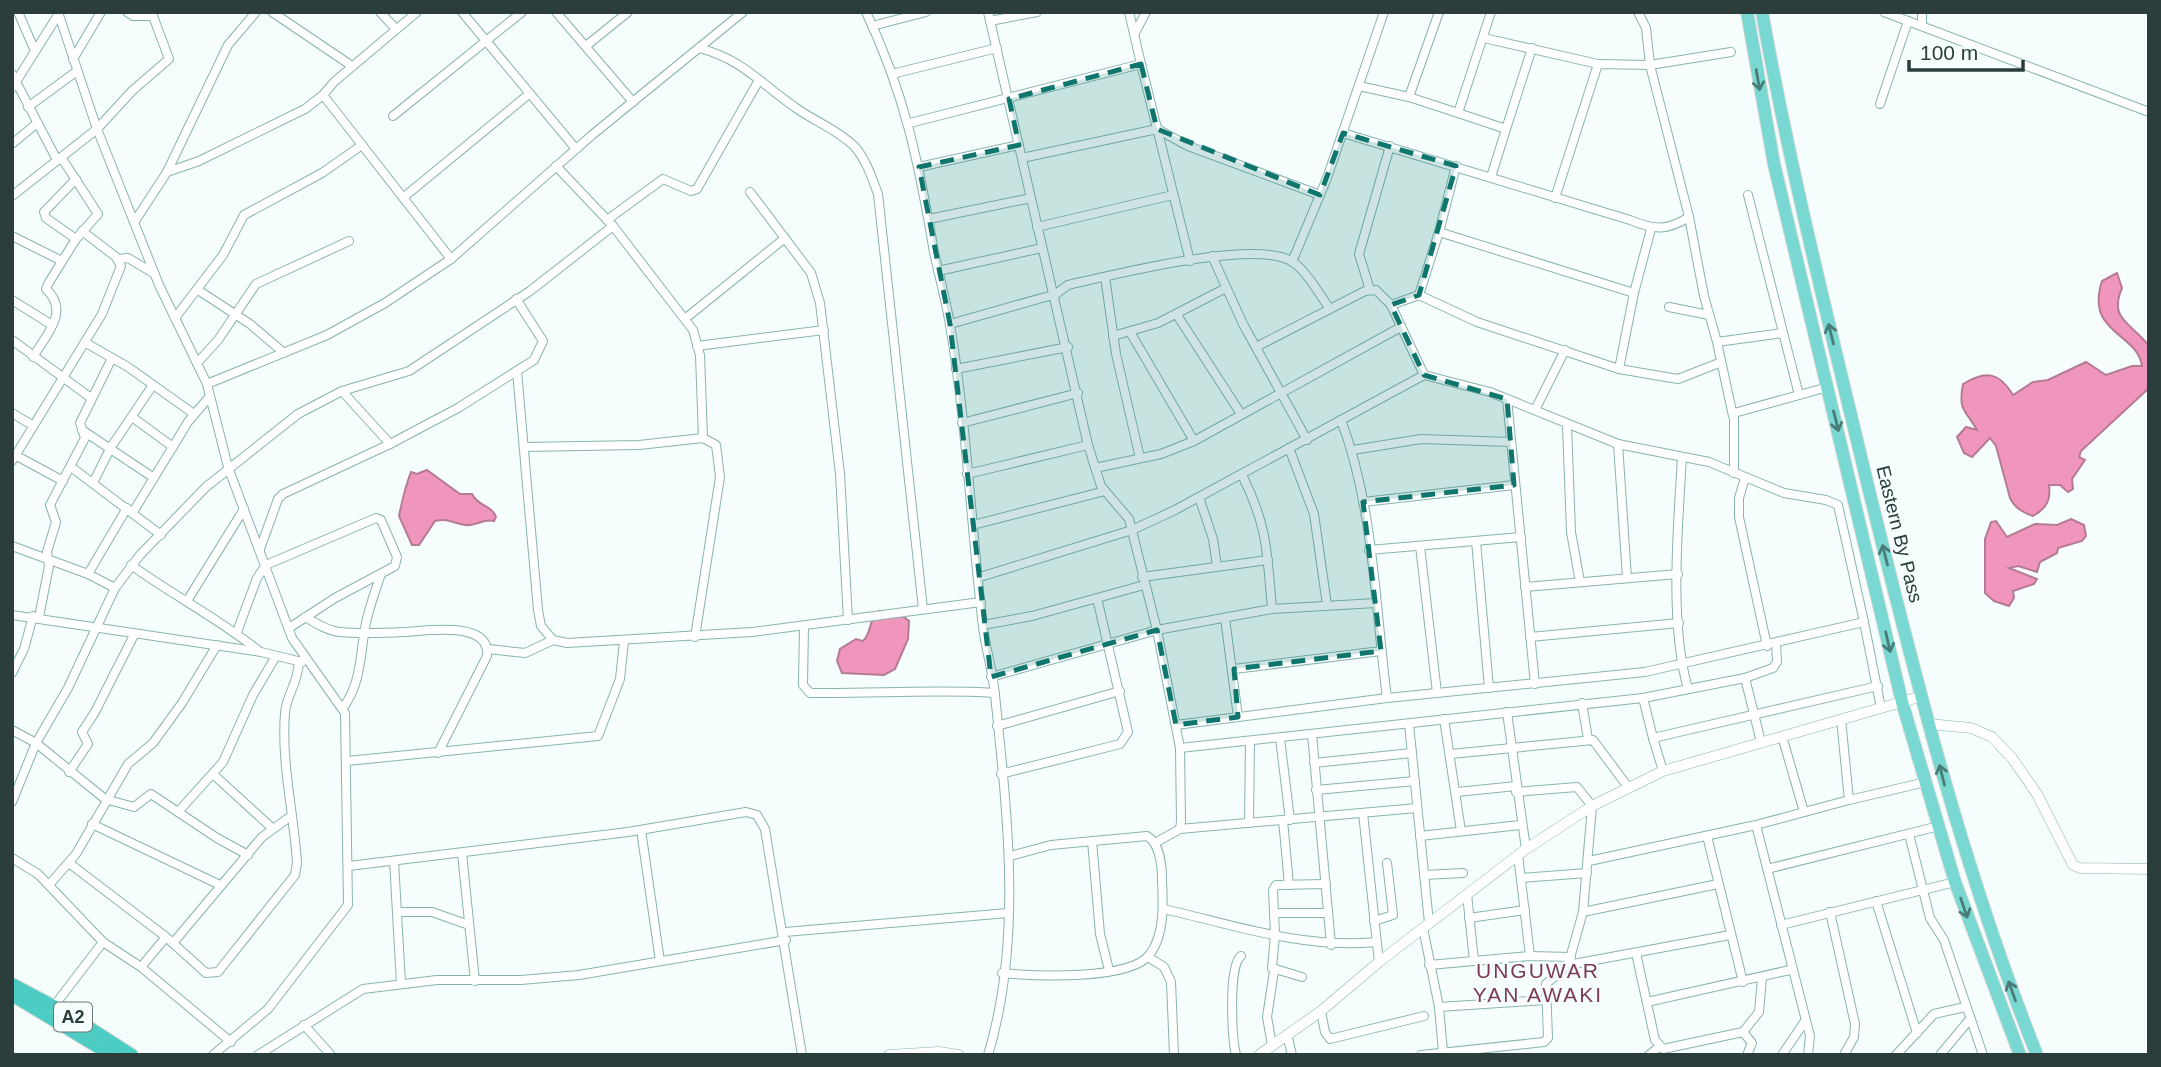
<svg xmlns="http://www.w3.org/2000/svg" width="2161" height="1067" font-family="Arial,sans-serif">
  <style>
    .water { fill: #f095bb; stroke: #b57b95; stroke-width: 2 }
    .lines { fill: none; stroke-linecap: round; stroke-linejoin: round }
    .minor-casing { stroke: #88b4af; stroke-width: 10 }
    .tertiary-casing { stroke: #88b4af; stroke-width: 11 }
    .primary-casing { stroke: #d5d8d8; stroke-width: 14 }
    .trunk-casing { stroke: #d5d8d8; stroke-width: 14 }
    .minor { stroke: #fff; stroke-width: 8 }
    .tertiary { stroke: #fff; stroke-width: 10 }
    .primary { stroke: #79d9d2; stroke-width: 12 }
    .trunk { stroke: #4cccc3; stroke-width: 12 }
    .oneway { stroke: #4a7c77 }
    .marked { fill: #0f766e; fill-opacity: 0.2; stroke: #0f766e; stroke-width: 5; stroke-dasharray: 14 9; stroke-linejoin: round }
    .labels { text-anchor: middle; stroke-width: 5; stroke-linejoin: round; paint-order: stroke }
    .shield { fill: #f5fefd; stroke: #687875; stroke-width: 2 }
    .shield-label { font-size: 18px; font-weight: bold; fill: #2b3e3b }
    .street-label { font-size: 19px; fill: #2b3e3b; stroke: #f5fefd }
    .neighbourhood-label { font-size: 21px; letter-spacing: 2px; fill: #7d3a58; stroke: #f5fefd }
  </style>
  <rect width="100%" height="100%" fill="#f5fefd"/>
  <g class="water">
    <path d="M2117 273 2122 288C2108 320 2132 323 2149 346V388L2081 451 2079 457 2085 460 2072 479 2073 489 2068 492 2060 485H2049C2051 500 2047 508 2033 516 2022 512 2015 508 2010 498L1996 446 1990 438 1972 457 1964 453 1957 437 1966 427 1977 430C1965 409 1958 411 1963 384 1986 370 1999 372 2013 395L2033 382 2048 380 2086 362 2106 375 2132 366H2142C2137 332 2085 334 2102 281Z"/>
    <path d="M427 470 460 494H472C477 506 492 505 496 517L494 521C483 518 476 527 465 525 453 523 448 518 435 521L419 545H412L399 516C402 501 405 487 411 472L417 474Z"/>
    <path d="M2071 519 2084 525 2086 536 2082 541 2058 548 2057 553 2040 562 2037 572 2018 566 2009 568 2037 579 2034 584 2013 591 2014 598 2009 606 1994 601 1985 593V539L1991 522 1996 521 2007 537 2035 524 2057 525Z"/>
    <path d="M879 611 900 614 909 621 908 639 895 669 884 675 842 673 837 661 840 649 856 639 863 641C872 633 868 620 879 611Z"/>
  </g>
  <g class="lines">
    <defs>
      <g id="minor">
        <path d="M18 12 35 51"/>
        <path d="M58 12 97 129 159 285 207 384 228 467 292 638 345 713 348 905 268 1009 213 1055"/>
        <path d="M127 12 133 16H153"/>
        <path d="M272 12 352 66"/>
        <path d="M380 12 396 29"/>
        <path d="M462 12 576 149"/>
        <path d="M556 12 633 102"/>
        <path d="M866 12C905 94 919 164 934 252 939 276 946 300 950 325 967 424 971 527 983 627 986 650 993 672 995 695 1007 812 1023 940 988 1055"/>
        <path d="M988 12 1088 445 1101 486 1129 519 1157 630 1180 748 1181 821 1180 829 1155 843"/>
        <path d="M1638 12 1646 28 1650 65 1689 217"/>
        <path d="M1884 12 2149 112"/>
        <path d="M1922 12V26"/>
        <path d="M990 21 1037 12"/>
        <path d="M872 26 926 12"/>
        <path d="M1135 33 1146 12"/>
        <path d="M1484 38 1598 64"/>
        <path d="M586 46 628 12"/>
        <path d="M699 48C745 60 761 85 799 110 818 123 838 130 854 146 866 159 872 178 878 194L923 609"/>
        <path d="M73 59 101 12"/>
        <path d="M1141 64 1190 261"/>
        <path d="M12 74 57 160"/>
        <path d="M892 74 997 48"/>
        <path d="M1359 86 1409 97 1458 113 1491 12"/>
        <path d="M12 88 58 15"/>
        <path d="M323 95 334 82 417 12"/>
        <path d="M1409 97 1439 12"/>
        <path d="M1880 104 1908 21"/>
        <path d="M28 107 77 71"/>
        <path d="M1458 113 1506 129 1532 48"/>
        <path d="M393 116 522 12"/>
        <path d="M910 123 1141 64 1129 12"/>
        <path d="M1343 133 1630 220C1654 230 1667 231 1689 217L1704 296 1717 342"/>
        <path d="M12 144 36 124"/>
        <path d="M1022 158 1157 129 1188 146 1320 195"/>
        <path d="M556 166 613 226 693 330 700 355 703 438"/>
        <path d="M1456 166 1439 232 1634 293 1619 369"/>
        <path d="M919 167 1019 145"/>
        <path d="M167 172 228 45 256 12"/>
        <path d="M1491 177 1506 129"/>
        <path d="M76 179 44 212 46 218 76 239"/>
        <path d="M750 192 811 273 820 303 840 474 848 620"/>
        <path d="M1748 195 1799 395"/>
        <path d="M12 196 97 129 132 91 169 59 153 16"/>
        <path d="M404 197 529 94"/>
        <path d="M1555 198 1598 64 1650 65 1731 52"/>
        <path d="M929 219 1031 198"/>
        <path d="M607 220 663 179 691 191 697 189 759 80"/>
        <path d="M135 221 167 172 199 161 305 109 323 95 451 259"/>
        <path d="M1037 227 1173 195"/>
        <path d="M12 236 62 261"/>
        <path d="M1212 256 1243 324 1307 440"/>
        <path d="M118 259 128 258 155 274"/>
        <path d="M1292 262 1327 178 1384 12"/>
        <path d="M938 271 1042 248"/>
        <path d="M1105 277 1116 354 1140 458"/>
        <path d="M198 290 250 324 284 353"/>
        <path d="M1370 290 1359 254 1390 146"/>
        <path d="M1634 293 1651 229"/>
        <path d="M1419 295 1439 232"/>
        <path d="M12 300 52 325"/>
        <path d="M1391 305 1419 295 1477 322 1619 369 1678 379 1719 363"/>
        <path d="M1669 307 1709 315"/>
        <path d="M1177 315 1241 414"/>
        <path d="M175 318 223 255 244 215 322 173 362 145"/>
        <path d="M686 318 785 238"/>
        <path d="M950 324 1056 294 1068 285C1113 275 1257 238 1293 262 1308 273 1319 294 1330 309"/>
        <path d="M1130 332 1194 441"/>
        <path d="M1113 336 1158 323 1226 288"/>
        <path d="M12 340 91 398"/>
        <path d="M86 343 128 367 194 414"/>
        <path d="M697 346 824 330"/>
        <path d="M1256 347 1365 291 1376 290 1391 305 1424 375"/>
        <path d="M33 357C47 334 70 311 46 289L48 284 76 239 98 214 61 157"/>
        <path d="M197 363 218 340 256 284 349 241"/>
        <path d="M956 369 1068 347"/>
        <path d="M517 371 538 610 541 626 553 640 567 643 752 632 981 602"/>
        <path d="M207 384 327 335 385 303 451 259 592 135 743 12"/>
        <path d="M342 391 390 444"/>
        <path d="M1507 399 1535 684"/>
        <path d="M1535 410 1565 350"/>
        <path d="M12 413 32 425"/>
        <path d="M1733 416 1717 342 1783 333"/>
        <path d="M132 417 173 447"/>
        <path d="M1341 420C1374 507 1375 606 1387 698"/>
        <path d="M962 423 1078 393"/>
        <path d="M1567 425 1571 532 1580 582"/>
        <path d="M82 430 154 478"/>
        <path d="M1618 444 1627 578"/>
        <path d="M524 447 639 445 703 438 716 445 720 477 695 637"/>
        <path d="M1289 448 1314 514 1327 605"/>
        <path d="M1353 450 1421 439 1511 442"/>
        <path d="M15 455 63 481"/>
        <path d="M1682 457C1678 527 1669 623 1688 689"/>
        <path d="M12 461 102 314 121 266 116 257 82 231"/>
        <path d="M71 467 161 535"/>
        <path d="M1095 468 1161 454 1194 441 1401 327"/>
        <path d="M1734 473V413L1828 387"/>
        <path d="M967 474 1088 445"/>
        <path d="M1242 475C1268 527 1267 553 1272 609"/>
        <path d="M1745 478 1739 498V517L1767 646"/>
        <path d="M93 483 111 447 153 385"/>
        <path d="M1199 497 1213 539 1217 566"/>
        <path d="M1363 502 1514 485"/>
        <path d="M133 512 188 422 210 396"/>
        <path d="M973 525 1105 491"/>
        <path d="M1476 541 1489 688"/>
        <path d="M12 546 88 574 115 588"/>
        <path d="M1420 546 1437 693"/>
        <path d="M260 549 278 499 283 494 390 444 458 408 534 360 543 341 516 299"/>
        <path d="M1369 550 1521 537"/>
        <path d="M131 565C174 596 218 618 259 651"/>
        <path d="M88 574 127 508"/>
        <path d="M980 577 1132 530 1175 510 1424 375 1490 392 1618 444 1709 462 1784 493 1826 500 1838 505 1864 622 1645 672 1387 698 1176 725"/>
        <path d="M1142 577 1268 560"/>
        <path d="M1525 587 1678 574"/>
        <path d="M187 601 244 509"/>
        <path d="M12 615 261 652 302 662"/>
        <path d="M39 617 49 566 47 552 56 522 50 505 85 438 80 423 112 358"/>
        <path d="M305 617C315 623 328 631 340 632 361 634 383 633 405 632 426 631 491 620 487 656L438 753"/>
        <path d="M1225 618 1238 717"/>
        <path d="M1864 622 1881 708"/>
        <path d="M983 625 1032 616 1144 585"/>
        <path d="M804 626 803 685 810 693C872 694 933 689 995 693"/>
        <path d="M237 632 257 578 266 565 376 518 381 520 397 557 395 566 335 598 289 628"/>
        <path d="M1530 637 1679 623"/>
        <path d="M488 649 525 653 553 640"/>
        <path d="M1234 669 1381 651"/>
        <path d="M12 673 24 649 33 616"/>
        <path d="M991 677 1157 630 1272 609 1376 603"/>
        <path d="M1745 678 1761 742"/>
        <path d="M1643 698 1653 738 1878 686"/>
        <path d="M1582 703 1588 739"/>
        <path d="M343 708C361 683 360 657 365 628 368 610 375 592 381 574"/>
        <path d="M1507 712 1526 849"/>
        <path d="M1444 719 1461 831"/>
        <path d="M1409 724 1429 923"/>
        <path d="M997 726 1120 691"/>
        <path d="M12 730 36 743 105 799 134 807 151 794 217 838 248 855"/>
        <path d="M1312 734 1331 945"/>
        <path d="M1782 736 1804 812"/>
        <path d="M1280 738 1290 820"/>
        <path d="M1653 738 1663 771"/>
        <path d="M1180 748 1643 698 1745 678 1773 668 1777 662 1776 644"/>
        <path d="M1451 754 1593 740 1628 787"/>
        <path d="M347 761 598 736 620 679 624 641"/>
        <path d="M1314 763 1412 753"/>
        <path d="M69 772 88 744 82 732 95 712 134 635"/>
        <path d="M1001 774 1120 744 1128 732 1097 598"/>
        <path d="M214 775 272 828"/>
        <path d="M1316 790 1415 781"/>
        <path d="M1457 792 1516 786"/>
        <path d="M1516 792 1577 787 1592 806 1583 912 1568 965"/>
        <path d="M1849 800 1926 782"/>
        <path d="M12 802 36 743 68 688 115 588 140 555 206 487 298 414 342 391 409 371 530 291 613 226"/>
        <path d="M178 812 223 762 253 695 276 656"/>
        <path d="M1363 813 1379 962"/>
        <path d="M1283 820 1289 885"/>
        <path d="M1249 823 1250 742"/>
        <path d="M92 824 220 885"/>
        <path d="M1756 825 1810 1036 1808 1055"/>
        <path d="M1180 829 1417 808"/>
        <path d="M641 830 660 961"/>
        <path d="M1909 834 1930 918 1944 940 1983 1055"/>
        <path d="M1420 836 1520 825"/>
        <path d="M1707 836 1743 982"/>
        <path d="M1092 841 1100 934 1109 970"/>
        <path d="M462 853 475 981"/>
        <path d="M1518 855 1530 956"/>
        <path d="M12 858 38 874 103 942 141 967 231 1042"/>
        <path d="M394 861 401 983"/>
        <path d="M1589 861 1756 825 1849 800 1841 719"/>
        <path d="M69 863 166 937 206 973 218 972 295 875 297 863C294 814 281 763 285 713 286 695 298 685 299 661"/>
        <path d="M349 866 628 832 746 812 757 815 765 829 802 1055"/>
        <path d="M1767 869 1939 826"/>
        <path d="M1424 875 1463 873"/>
        <path d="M1521 878 1587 873"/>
        <path d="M49 885 76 854 128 764 153 743 182 703 217 645"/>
        <path d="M1467 894 1474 961"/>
        <path d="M1876 901 1917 1033"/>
        <path d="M1164 909C1234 925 1303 949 1376 942"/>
        <path d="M397 912H432L469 925"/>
        <path d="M1583 912 1718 884"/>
        <path d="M1830 912 1855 1024 1854 1037 1844 1055"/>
        <path d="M1274 913H1328"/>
        <path d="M1469 918 1525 910"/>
        <path d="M1374 921 1393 915 1387 863"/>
        <path d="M1781 925 1955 882"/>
        <path d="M1423 928 1439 1007 1443 1052"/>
        <path d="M785 932 1008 913"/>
        <path d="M173 943 262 837 291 816"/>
        <path d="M1636 953 1655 1040 1663 1049 1743 1032 1759 1012 1762 978"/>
        <path d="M1148 957 1164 967 1171 982 1174 1055"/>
        <path d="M1429 965 1530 956 1571 957"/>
        <path d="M141 967 166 937"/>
        <path d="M1002 973C1033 976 1131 981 1150 954 1165 934 1163 904 1162 880 1162 867 1160 843 1147 836L1051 845 1010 856"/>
        <path d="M1302 977 1272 968 1275 935 1273 890 1276 885 1326 884"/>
        <path d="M1647 1002 1790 970"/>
        <path d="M54 1006 103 942"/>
        <path d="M1439 1007 1545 1000"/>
        <path d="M1321 1011 1325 1032 1330 1039 1424 1016"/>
        <path d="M304 1025 331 1055"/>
        <path d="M1743 1032 1752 1043 1747 1055"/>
        <path d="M1287 1034 1292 1055"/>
        <path d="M1272 1045 1267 1017 1274 971"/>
        <path d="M258 1055 363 989 437 980H521L579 975 786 940"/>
        <path d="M1236 1055C1232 1038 1228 966 1241 956"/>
        <path d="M1421 1055 1544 1042 1548 1038 1546 984 1568 965 1730 935"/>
        <path d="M1649 1055 1659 1047"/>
        <path d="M1782 1055 1805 1021"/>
        <path d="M1896 1055 1934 1014 1965 1007"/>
        <path d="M1940 1055 1970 1019"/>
      </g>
      <g id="tertiary">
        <path d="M1929 724 1971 728 1992 737 2012 758 2037 794 2073 865 2080 868 2149 869"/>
        <path d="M889 1055 939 1052 959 1055"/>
        <path d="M1259 1055 1321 1011 1379 962 1526 849 1592 806 1663 771 1919 697"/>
      </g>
      <g id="primary">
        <path d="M1747 12 1774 164 1902 702 1955 882 2020 1055"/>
        <path d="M1762 12C1790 169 1829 323 1866 478 1914 673 1962 867 2037 1055"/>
      </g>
      <g id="trunk">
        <path d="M12 984 65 1012 132 1055"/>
        <path d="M12 995 111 1055"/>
      </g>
    </defs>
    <use href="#minor" class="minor-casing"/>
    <use href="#tertiary" class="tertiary-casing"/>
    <use href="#primary" class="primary-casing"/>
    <use href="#trunk" class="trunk-casing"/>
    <use href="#minor" class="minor"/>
    <use href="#tertiary" class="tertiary"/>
    <use href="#primary" class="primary"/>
    <use href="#trunk" class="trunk"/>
  </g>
  <defs><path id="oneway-shaft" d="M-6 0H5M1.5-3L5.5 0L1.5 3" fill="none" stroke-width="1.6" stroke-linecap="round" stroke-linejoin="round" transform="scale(1.75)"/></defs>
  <g class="oneway">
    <use href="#oneway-shaft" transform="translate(1758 80) rotate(80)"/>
    <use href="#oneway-shaft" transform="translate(1831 334) rotate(-104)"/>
    <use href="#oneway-shaft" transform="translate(1836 421) rotate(76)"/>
    <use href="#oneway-shaft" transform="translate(1885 555) rotate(-104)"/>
    <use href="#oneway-shaft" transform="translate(1888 642) rotate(77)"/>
    <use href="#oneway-shaft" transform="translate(1942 775) rotate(-104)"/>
    <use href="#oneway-shaft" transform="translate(1964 908) rotate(71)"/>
    <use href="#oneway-shaft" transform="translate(2012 991) rotate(-110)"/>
  </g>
  <path class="marked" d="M1141 64 1157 129 1320 195 1343 133 1456 166 1419 295 1391 305 1424 375 1507 399 1514 485 1363 502 1381 651 1234 669 1238 717 1176 725 1157 630 991 677 950 324 919 167 1019 145 1009 99Z"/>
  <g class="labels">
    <rect class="shield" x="54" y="1002.5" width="38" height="29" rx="5"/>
    <g class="shield-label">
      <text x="73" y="1023">A2</text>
    </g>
    <g class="street-label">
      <text transform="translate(1900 534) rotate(76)" y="7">Eastern By Pass</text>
    </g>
    <g class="neighbourhood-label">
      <text x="1538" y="978">UNGUWAR<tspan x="1538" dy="24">YAN AWAKI</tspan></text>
    </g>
  </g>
  <rect width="2161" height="1067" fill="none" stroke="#2b3e3b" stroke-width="28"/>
  <path d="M1909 60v10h114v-10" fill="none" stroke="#2b3e3b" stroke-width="3.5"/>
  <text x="1920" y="60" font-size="21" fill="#2b3e3b" stroke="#f5fefd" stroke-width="5" paint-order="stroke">100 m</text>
</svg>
